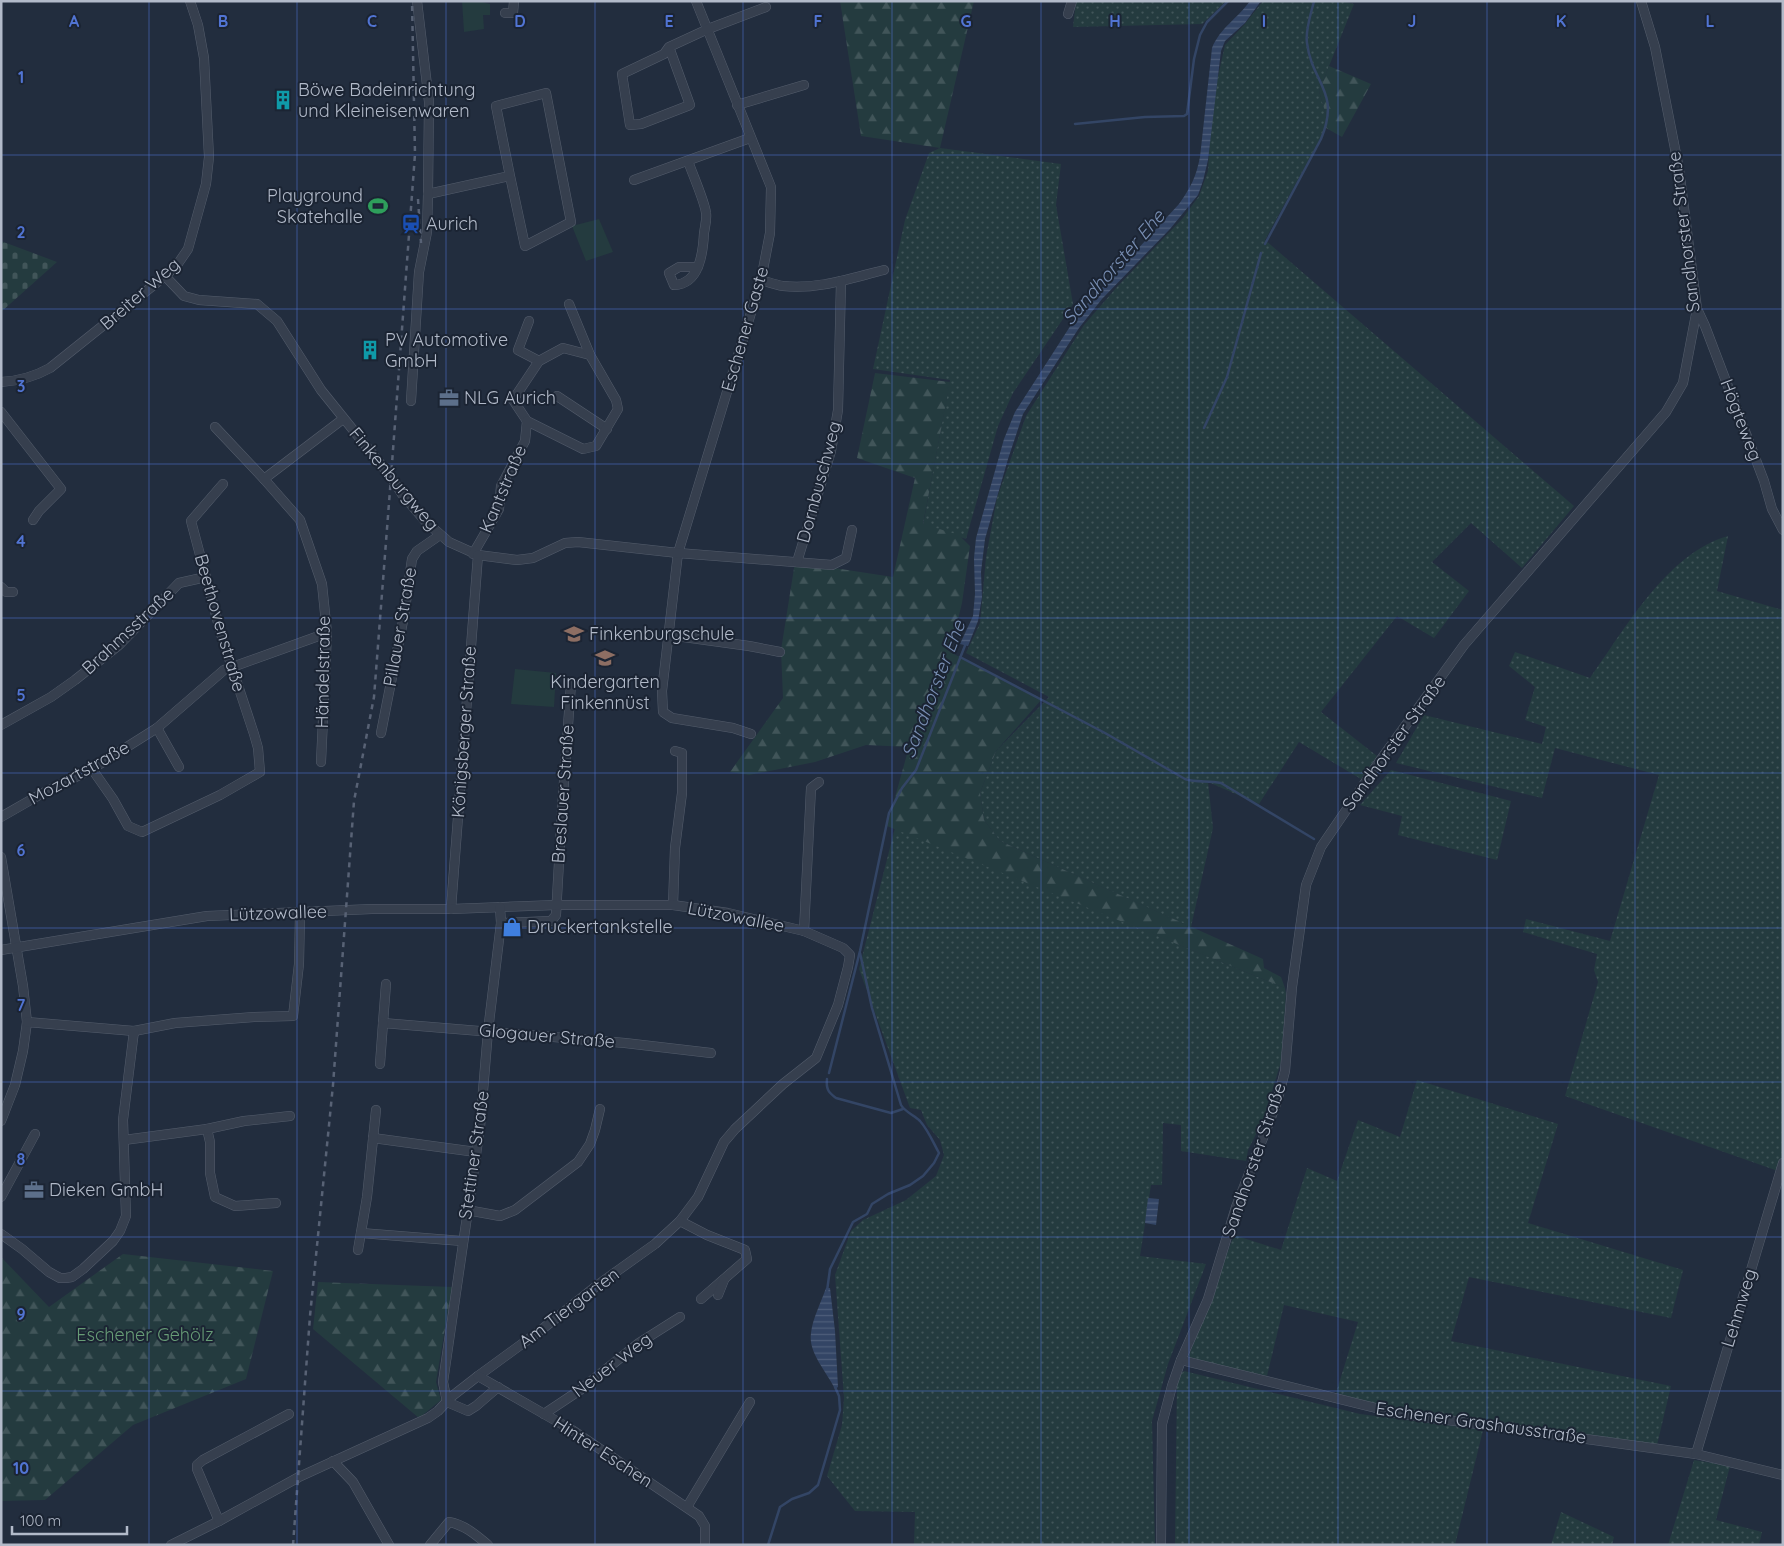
<svg xmlns="http://www.w3.org/2000/svg" width="1784" height="1546" font-family="Quicksand,sans-serif">
  <style>
    .grass { fill: url(#grass-dots) }
    .forest { fill: url(#forest-firs) }
    .cemetery { fill: url(#cemetery-stones) }
    .green { fill: #243b3f }
    .water { fill: url(#water-rules) }
    .lines { fill: none; stroke-linecap: round; stroke-linejoin: round }
    .stream { stroke: #334565; stroke-width: 2.5 }
    .street-casing { stroke: #545d6c; stroke-width: 10 }
    .street { stroke: #363f4e; stroke-width: 9 }
    .rail { stroke: #586275; stroke-width: 2.5; stroke-dasharray: 5 5; stroke-linecap: butt }
    .grid { fill: none; stroke: #5174d3; stroke-width: 1; stroke-opacity: 0.55 }
    .labels { text-anchor: middle; stroke-width: 4; stroke-linejoin: round; paint-order: stroke }
    .poi-label { font-size: 18px; fill: #b2bac9; stroke: #1b2433; text-anchor: start }
    .street-label { font-size: 18px; fill: #b2bac9; stroke: #1b2433 }
    .park-label { font-size: 18px; fill: #679c76; stroke: #1b2433 }
    .water-label { font-size: 19px; font-style: italic; fill: #788eb3; stroke: #1b2433 }
    .grid-label { font-size: 16px; text-anchor: middle; font-weight: bold; fill: #5174d3; stroke: #1b2433; stroke-width: 4; stroke-linejoin: round; paint-order: stroke }
  </style>
  <defs>
    <pattern id="grass-dots" width="8" height="8" patternUnits="userSpaceOnUse" patternTransform="scale(1.25)"><rect width="8" height="8" fill="#243b3f"/><path d="M2 2h.1M6 6h.1" fill="none" stroke="#415559" stroke-width="1.8" stroke-linecap="round"/></pattern>
    <pattern id="forest-firs" width="22" height="20" patternUnits="userSpaceOnUse" patternTransform="scale(1.25)"><rect width="22" height="20" fill="#243b3f"/><path d="M5 1l3.5 6h-7zM16 11l3.5 6h-7z" fill="#415559"/></pattern>
    <pattern id="cemetery-stones" width="16" height="16" patternUnits="userSpaceOnUse" patternTransform="scale(1.25)"><rect width="16" height="16" fill="#243b3f"/><path d="M2 7V4a2 2 0 0 1 4 0v3zM10 15v-3a2 2 0 0 1 4 0v3z" fill="#415559"/></pattern>
    <pattern id="water-rules" width="6" height="5" patternUnits="userSpaceOnUse" patternTransform="scale(1.25)"><rect width="6" height="5" fill="#334565"/><path d="M0 2.5h6" fill="none" stroke="#4e5e7a"/></pattern>
  </defs>
  <rect width="100%" height="100%" fill="#222d3e"/>
  <g class="grass">
    <path d="M1076 1H1226L1202 24 1073 27Z"/>
    <path d="M1263 1H1342L1354 4 1319 91 1326 115V128L1265 240 1574 506 1522 568 1471 523 1432 562 1469 591 1434 638 1397 616 1321 712 1377 756 1361 779 1299 742 1259 804 1208 782 1213 828 1191 927 1000 841 984 820 980 793 996 751 1049 697 966 653 980 623 986 557 997 498 1026 416 1084 325 1116 288 1182 219 1199 196 1208 171 1212 103 1225 45 1244 25Z"/>
    <path d="M940 148 1061 164 1056 205 1073 304 1013 393 998 426 966 539 923 525 950 380 873 369 905 220 929 153Z"/>
    <path d="M1728 536 1717 591 1783 610V1153L1778 1171 1565 1096 1598 982 1594 970 1597 954 1523 932 1526 919 1610 941 1659 775 1555 748 1542 798 1396 763 1424 715 1542 744 1546 727 1525 720 1535 687 1509 666 1515 652 1590 678C1625 629 1667 553 1728 536Z"/>
    <path d="M1391 770 1511 801 1497 860 1398 835 1402 816 1360 805Z"/>
    <path d="M895 828 1285 988 1286 994 1281 1062 1263 1120 1248 1150 1246 1161 1181 1151V1125L1163 1123 1162 1185H1151L1140 1256 1206 1264 1168 1364 1152 1421 1155 1545H914L915 1512 855 1511 827 1476 842 1425 844 1398 835 1275 851 1231 863 1220 906 1200 936 1176 944 1155 940 1140 927 1125 921 1110 910 1108 859 969Z"/>
    <path d="M1417 1080 1558 1124 1528 1223 1683 1270 1671 1318 1469 1277 1451 1341 1671 1386 1657 1445 1395 1409 1336 1393 1358 1322 1284 1305 1267 1376 1188 1358 1234 1235 1281 1250 1307 1168 1337 1181 1358 1120 1400 1137Z"/>
    <path d="M1184 1371 1360 1414 1483 1430 1455 1545H1175L1177 1377Z"/>
    <path d="M1694 1460 1730 1466 1716 1520 1762 1532 1759 1545H1668Z"/>
    <path d="M1561 1512 1614 1537 1612 1545H1551Z"/>
  </g>
  <g class="forest">
    <path d="M840 1H974L940 148 861 136Z"/>
    <path d="M1329 66 1371 84 1342 137 1326 128V115L1319 91Z"/>
    <path d="M875 373 950 382 923 524 959 535 970 546 962 603 950 652 1042 699 996 751 980 793 984 820 1000 841 1263 959 1264 968 1281 977 1285 988 887 826 909 747 866 745 815 762 749 775 730 772 783 698 781 650 795 562 893 577 915 478 857 458Z"/>
    <path d="M123 1254 273 1271 246 1379 133 1425 45 1500 1 1501V1257L49 1307Z"/>
    <path d="M318 1282 452 1287 436 1382 441 1400 419 1418 313 1329Z"/>
  </g>
  <path class="cemetery" d="M1 241 57 262 1 312Z"/>
  <g class="green">
    <path d="M462 1H478L490 4V15H483L484 29 464 32Z"/>
    <path d="M599 219 613 252 586 261 572 226Z"/>
    <path d="M515 669 556 673 554 707 511 704Z"/>
  </g>
  <g class="water">
    <path d="M1250 1H1261L1245 23 1225 41 1221 51 1208 160 1203 181 1198 195 1170 229 1102 299 1079 328 1023 414 1008 459 985 539 981 572 982 597 978 621 968 646 960 644 973 616 975 594 974 558 976 538 1004 439 1015 412 1078 314 1179 204C1191 187 1196 177 1200 157L1212 48C1220 28 1238 18 1250 1Z"/>
    <path d="M1148 1198 1159 1199 1156 1225 1145 1223Z"/>
    <path d="M826 1288H830L835 1331 838 1387 835 1389C827 1372 808 1353 811 1333 813 1317 821 1303 826 1288Z"/>
  </g>
  <g class="lines">
    <g class="stream">
      <path d="M1075 124 1145 117 1184 116 1187 114 1194 59 1200 35 1207 22 1228 1"/>
      <path d="M1265 244 1321 139C1341 91 1312 84 1307 43 1305 30 1311 14 1314 1"/>
      <path d="M1204 428 1227 377 1261 253"/>
      <path d="M960 657 1105 733 1185 779C1197 783 1208 780 1221 783L1314 839"/>
      <path d="M829 1073 860 951 889 813 902 788 916 770 966 643"/>
      <path d="M827 1079C826 1089 828 1092 836 1098L891 1113 903 1109"/>
      <path d="M827 1291 830 1269 853 1222 867 1214 872 1204 888 1194 910 1185 923 1176 934 1163 939 1153C933 1142 928 1130 920 1121 914 1115 905 1112 901 1105L872 1008 860 953"/>
      <path d="M768 1545 780 1507 792 1499 809 1493 818 1485 840 1410 839 1396 835 1387"/>
    </g>
    <defs>
      <g id="street">
        <path d="M696 1 771 187 770 233 761 280 678 553 662 691 663 712 672 718 733 728 751 734"/>
        <path d="M505 13H513L514 1"/>
        <path d="M1068 14 1072 1"/>
        <path d="M669 47 690 105 641 124 630 125 622 74 664 54 669 47 708 29 766 7"/>
        <path d="M737 105 804 85"/>
        <path d="M688 161C692 173 705 202 706 213 707 219 705 226 704 233 703 252 700 284 674 285L669 273 679 267H698"/>
        <path d="M634 180 750 138"/>
        <path d="M428 194 510 176 525 246 571 222 546 93 496 106 510 176"/>
        <path d="M165 276 184 296 199 300 257 304 277 321 321 390 391 477 402 494 426 522 449 542 478 555 517 560 533 558 565 543 578 542 678 553 832 565 846 558 852 530"/>
        <path d="M761 280C768 282 776 285 783 286 817 290 851 278 884 270"/>
        <path d="M1697 309 1705 326 1764 481 1772 509 1783 530"/>
        <path d="M529 321 518 350 539 361"/>
        <path d="M1 382C20 381 34 377 50 368L165 276 177 265 188 249 206 184 209 157 204 58 198 25 190 1"/>
        <path d="M557 396 607 429"/>
        <path d="M411 401 419 272 427 232 428 194 429 102 417 1"/>
        <path d="M1 412 61 489 39 511 33 520"/>
        <path d="M527 421 513 400 539 361 563 348 590 355"/>
        <path d="M215 427 264 479"/>
        <path d="M473 554 499 509 501 486 525 441 527 421 583 449 596 446 618 409 616 400 590 355 569 304"/>
        <path d="M797 562 831 451 838 410 841 281"/>
        <path d="M1 587 6 592H13"/>
        <path d="M669 635 749 646 780 652"/>
        <path d="M1 725 51 697 75 680 119 645 179 583 206 577"/>
        <path d="M157 728 179 767"/>
        <path d="M381 733 404 616 412 559 417 551 440 535"/>
        <path d="M321 762 327 633 322 584 300 520 264 479 343 419"/>
        <path d="M92 769 113 799 128 826 142 832 220 795 260 772 258 748 254 734 221 634 191 521 223 484"/>
        <path d="M1 817 41 794 92 769 157 728 224 670 327 633"/>
        <path d="M1 857 23 986 27 1022 23 1051 15 1085 1 1121"/>
        <path d="M673 905 675 848 682 793V753L675 751"/>
        <path d="M451 909 478 555"/>
        <path d="M501 923 551 921 556 915 562 809 571 684"/>
        <path d="M804 931 811 788 819 782"/>
        <path d="M1 950 207 916 372 909H451L556 905H673L728 913 804 931 843 948 850 955 848 967 838 1005 816 1058 783 1084 735 1129 724 1142 698 1197 680 1221 655 1244 599 1284 541 1330 478 1376 451 1397 438 1411 428 1418 299 1477 219 1521 171 1545"/>
        <path d="M386 984 383 1023 625 1043 711 1053"/>
        <path d="M27 1022 134 1031 175 1023 254 1017 293 1016 299 964 300 913"/>
        <path d="M380 1064 383 1023"/>
        <path d="M207 1129 210 1142V1173L215 1197 235 1206 276 1203"/>
        <path d="M373 1138 476 1152"/>
        <path d="M124 1140 207 1129 244 1121 290 1116"/>
        <path d="M1 1197 35 1134"/>
        <path d="M467 1210 500 1216 515 1210 578 1162 590 1144 595 1130 600 1109"/>
        <path d="M680 1221 707 1235 745 1250 747 1259 701 1299"/>
        <path d="M361 1233 462 1241"/>
        <path d="M1 1234 22 1249 49 1272 60 1278H66L72 1277 83 1269 113 1241 120 1231 126 1216 123 1120 134 1031"/>
        <path d="M358 1250 367 1197 376 1110"/>
        <path d="M718 1295 724 1280"/>
        <path d="M1181 1360 1396 1413 1696 1454 1783 1475"/>
        <path d="M478 1376 572 1430 699 1516 705 1526V1545"/>
        <path d="M498 1387 476 1406 468 1411 447 1402 443 1382 480 1127 488 1031 501 923 500 907"/>
        <path d="M544 1414 580 1390 639 1343 680 1317"/>
        <path d="M1696 1454 1783 1163"/>
        <path d="M333 1461 353 1482 389 1545"/>
        <path d="M687 1507 750 1402"/>
        <path d="M219 1521 197 1469V1465L203 1460 289 1414"/>
        <path d="M430 1545 449 1522C465 1525 476 1535 488 1545"/>
        <path d="M1161 1545 1162 1424 1172 1386 1181 1360 1208 1299 1236 1207 1277 1102 1285 1071 1292 987 1306 885 1321 847 1379 762 1464 645 1666 412 1683 383 1697 309 1679 169 1655 47 1641 1"/>
      </g>
    </defs>
    <use href="#street" class="street-casing"/>
    <use href="#street" class="street"/>
    <g class="rail">
      <path d="M418 199 421 243"/>
      <path d="M293 1545 310 1316 333 1085 354 801 374 697 391 477 415 154 412 1"/>
    </g>
  </g>
  <path class="grid" d="M149 1V1545M297 1V1545M446 1V1545M595 1V1545M743 1V1545M892 1V1545M1041 1V1545M1189 1V1545M1338 1V1545M1487 1V1545M1635 1V1545M1 155H1783M1 309H1783M1 464H1783M1 618H1783M1 773H1783M1 928H1783M1 1082H1783M1 1237H1783M1 1391H1783"/>
  <defs>
    <symbol id="building-bare" viewBox="-9 -9 18 18"><path d="M-4-6H4V6H1V3H-1V6H-4ZM-2.5-4.3h1.7v1.8h-1.7ZM.8-4.3h1.7v1.8H.8ZM-2.5-1h1.7V.8h-1.7ZM.8-1h1.7V.8H.8Z" fill="#0f9aa8" stroke="#1b2433" stroke-width="2.5" paint-order="stroke"/></symbol>
    <symbol id="stadium-bare" viewBox="-9 -9 18 18"><path d="M0-5a6.5 5 0 1 0 0 10a6.5 5 0 1 0 0-10ZM-3.5-1.8h7v3.6h-7Z" fill="#2e9e5b" stroke="#1b2433" stroke-width="2.5" paint-order="stroke"/></symbol>
    <symbol id="station-bare" viewBox="-9 -9 18 18"><path d="M-3-6H3Q5-6 5-4V2Q5 4 3 4L4.5 6H3L1.5 4h-3L-3 6H-4.5L-3 4Q-5 4-5 2V-4Q-5-6-3-6ZM-3.5-4v3h7v-3ZM-3.5 1v1.5H-2V1ZM2 1v1.5H3.5V1Z" fill="#1a4fb4" stroke="#1b2433" stroke-width="2.5" paint-order="stroke"/></symbol>
    <symbol id="office-bare" viewBox="-9 -9 18 18"><path d="M-6-3h4V-5.5h4V-3h4V5H-6ZM-1-4.5V-3h2v-1.5ZM-6 0V1H6V0Z" fill="#5c6f8a" stroke="#1b2433" stroke-width="2.5" paint-order="stroke"/></symbol>
    <symbol id="school-bare" viewBox="-9 -9 18 18"><path d="M0-5L7-2L0 1L-7-2ZM-4 1L0 2.5L4 1V4Q0 6-4 4Z" fill="#8d6e63" stroke="#1b2433" stroke-width="2.5" paint-order="stroke"/></symbol>
    <symbol id="shop-bare" viewBox="-9 -9 18 18"><path d="M-5-2.5h2.3a2.7 3.5 0 0 1 5.4 0H5L5.5 6h-11ZM-1.5-2.5h3a1.5 2.3 0 0 0-3 0Z" fill="#3f7fe0" stroke="#1b2433" stroke-width="2.5" paint-order="stroke"/></symbol>
  </defs>
  <g fill-rule="evenodd">
    <use href="#building-bare" x="269" y="86" width="28" height="28"/>
    <use href="#stadium-bare" x="364" y="192" width="28" height="28"/>
    <use href="#station-bare" x="397" y="210" width="28" height="28"/>
    <use href="#building-bare" x="356" y="336" width="28" height="28"/>
    <use href="#office-bare" x="435" y="384" width="28" height="28"/>
    <use href="#school-bare" x="560" y="620" width="28" height="28"/>
    <use href="#school-bare" x="591" y="644" width="28" height="28"/>
    <use href="#shop-bare" x="498" y="913" width="28" height="28"/>
    <use href="#office-bare" x="20" y="1176" width="28" height="28"/>
  </g>
  <g class="labels">
    <g class="poi-label">
      <text x="298" y="96">Böwe Badeinrichtung<tspan x="298" dy="21">und Kleineisenwaren</tspan></text>
      <text x="363" y="202" text-anchor="end">Playground<tspan x="363" dy="21">Skatehalle</tspan></text>
      <text x="426" y="230">Aurich</text>
      <text x="385" y="346">PV Automotive<tspan x="385" dy="21">GmbH</tspan></text>
      <text x="464" y="404">NLG Aurich</text>
      <text x="589" y="640">Finkenburgschule</text>
      <text x="605" y="688" text-anchor="middle">Kindergarten<tspan x="605" dy="21">Finkennüst</tspan></text>
      <text x="527" y="933">Druckertankstelle</text>
      <text x="49" y="1196">Dieken GmbH</text>
    </g>
    <g class="street-label">
      <text transform="translate(1684 232) rotate(-97)" y="6">Sandhorster Straße</text>
      <text transform="translate(140 294) rotate(-41)" y="6">Breiter Weg</text>
      <text transform="translate(745 329) rotate(-74)" y="6">Eschener Gaste</text>
      <text transform="translate(1741 420) rotate(69)" y="6">Högteweg</text>
      <text transform="translate(394 479) rotate(50)" y="6">Finkenburgweg</text>
      <text transform="translate(819 482) rotate(-75)" y="6">Dornbuschweg</text>
      <text transform="translate(503 489) rotate(-67)" y="6">Kantstraße</text>
      <text transform="translate(220 623) rotate(74)" y="6">Beethovenstraße</text>
      <text transform="translate(400 627) rotate(-80)" y="6">Pillauer Straße</text>
      <text transform="translate(128 631) rotate(-43)" y="6">Brahmsstraße</text>
      <text transform="translate(323 672) rotate(-89)" y="6">Händelstraße</text>
      <text transform="translate(464 732) rotate(-86)" y="6">Königsberger Straße</text>
      <text transform="translate(1394 743) rotate(-54)" y="6">Sandhorster Straße</text>
      <text transform="translate(79 773) rotate(-29)" y="6">Mozartstraße</text>
      <text transform="translate(563 794) rotate(-86)" y="6">Breslauer Straße</text>
      <text transform="translate(278 913) rotate(-2)" y="6">Lützowallee</text>
      <text transform="translate(736 917) rotate(11)" y="6">Lützowallee</text>
      <text transform="translate(547 1036) rotate(5)" y="6">Glogauer Straße</text>
      <text transform="translate(474 1155) rotate(-82)" y="6">Stettiner Straße</text>
      <text transform="translate(1254 1160) rotate(-71)" y="6">Sandhorster Straße</text>
      <text transform="translate(569 1308) rotate(-37)" y="6">Am Tiergarten</text>
      <text transform="translate(1739 1308) rotate(-73)" y="6">Lehmweg</text>
      <text transform="translate(612 1365) rotate(-37)" y="6">Neuer Weg</text>
      <text transform="translate(1481 1423) rotate(8)" y="6">Eschener Grashausstraße</text>
      <text transform="translate(603 1452) rotate(33)" y="6">Hinter Eschen</text>
    </g>
    <g class="park-label">
      <text x="145" y="1341">Eschener Gehölz</text>
    </g>
    <g class="water-label">
      <text transform="translate(1113 267) rotate(-49)" y="7">Sandhorster Ehe</text>
      <text transform="translate(933 689) rotate(-69)" y="7">Sandhorster Ehe</text>
    </g>
  </g>
  <g class="grid-label">
    <text x="74" y="27">A</text>
    <text x="223" y="27">B</text>
    <text x="372" y="27">C</text>
    <text x="520" y="27">D</text>
    <text x="669" y="27">E</text>
    <text x="818" y="27">F</text>
    <text x="966" y="27">G</text>
    <text x="1115" y="27">H</text>
    <text x="1264" y="27">I</text>
    <text x="1412" y="27">J</text>
    <text x="1561" y="27">K</text>
    <text x="1710" y="27">L</text>
    <text x="21" y="83">1</text>
    <text x="21" y="238">2</text>
    <text x="21" y="392">3</text>
    <text x="21" y="547">4</text>
    <text x="21" y="701">5</text>
    <text x="21" y="856">6</text>
    <text x="21" y="1011">7</text>
    <text x="21" y="1165">8</text>
    <text x="21" y="1320">9</text>
    <text x="21" y="1474">10</text>
  </g>
  <rect width="1784" height="1546" fill="none" stroke="#b2bac9" stroke-width="5"/>
  <path d="M12 1526v8h115v-8" fill="none" stroke="#b2bac9" stroke-width="2.5"/>
  <text x="20" y="1526" font-size="15" fill="#b2bac9" stroke="#1b2433" stroke-width="4" paint-order="stroke">100 m</text>
</svg>
